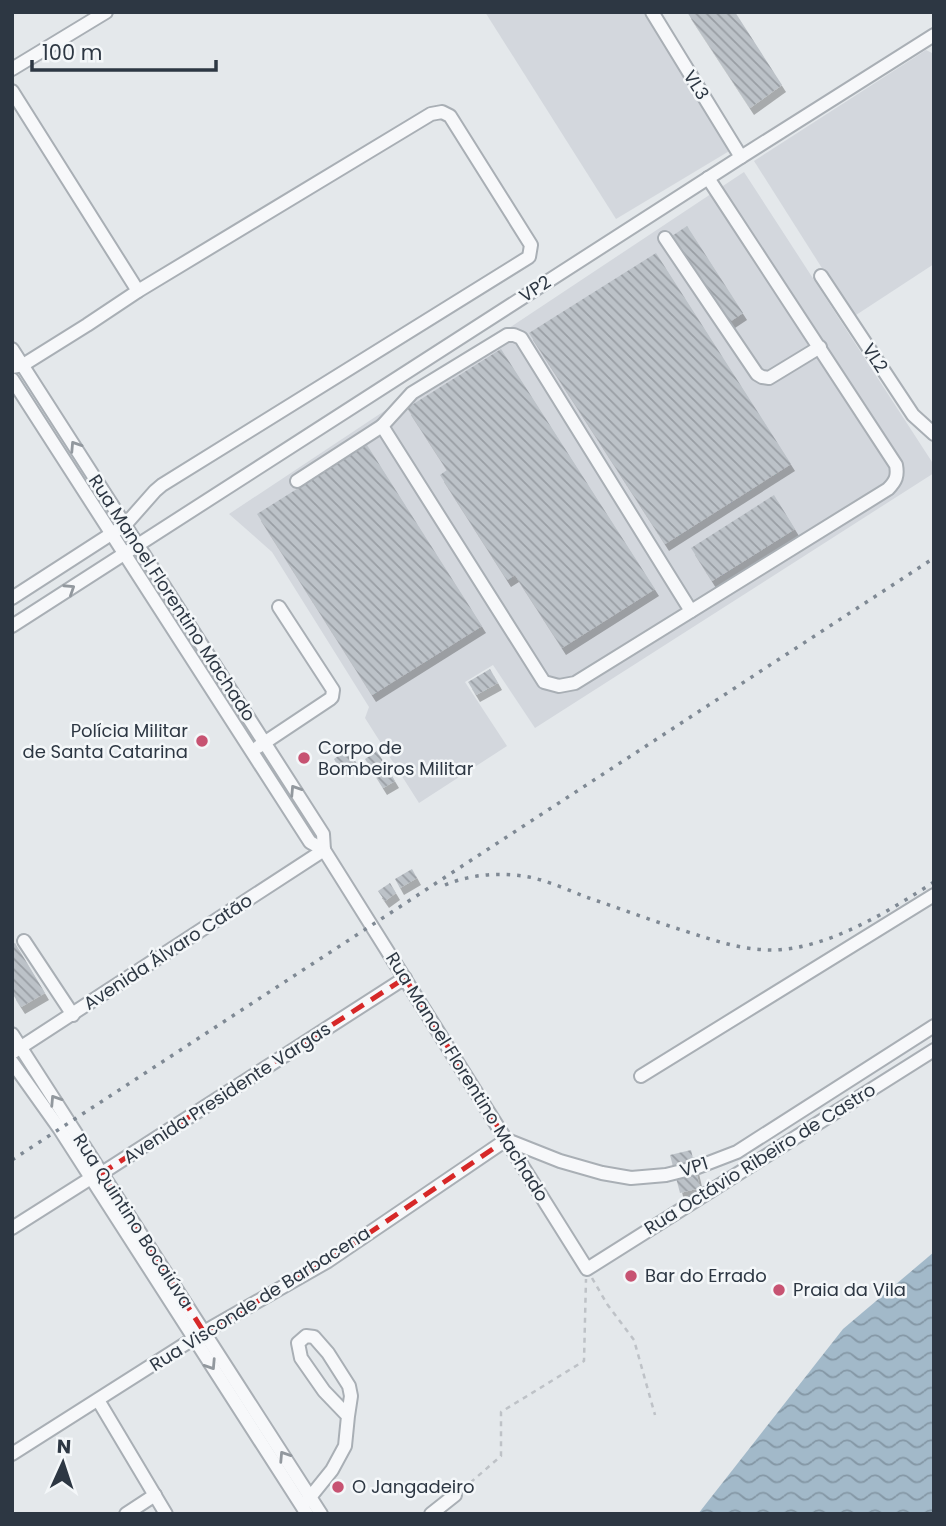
<svg xmlns="http://www.w3.org/2000/svg" width="946" height="1526" font-family="Poppins,sans-serif">
  <style>
    .built { fill: #d3d7dd }
    .water { fill: url(#water-waves) }
    .building { fill: url(#building-back-hatch); filter: url(#shadow) }
    .lines { fill: none; stroke-linecap: round; stroke-linejoin: round }
    .minor-casing { stroke: #a9afb5; stroke-width: 16 }
    .path { stroke: #bec2c7; stroke-width: 2.5; stroke-dasharray: 5 5; stroke-linecap: butt }
    .minor { stroke: #f7f8fa; stroke-width: 12 }
    .rail { stroke: #7f8994; stroke-width: 3.5; stroke-dasharray: 3.5 7; stroke-linecap: butt }
    .oneway { stroke: #92989e }
    .marked { fill: none; stroke: #d62828; stroke-width: 5; stroke-dasharray: 14 9; stroke-linejoin: round }
    .poi-dot { fill: #c75372; stroke: #f4f7f9; stroke-width: 2.5 }
    .labels { text-anchor: middle; stroke-width: 5; stroke-linejoin: round; paint-order: stroke }
    .street-label { font-size: 18px; fill: #2d3743; stroke: #f4f7f9 }
    .poi-label { font-size: 18px; fill: #2d3743; stroke: #f4f7f9; text-anchor: start }
  </style>
  <defs>
    <pattern id="water-waves" width="16" height="10" patternUnits="userSpaceOnUse" patternTransform="scale(1.75)"><rect width="16" height="10" fill="#a2b9c9"/><path d="M0 5q4-4 8 0t8 0" fill="none" stroke="#8497a5"/></pattern>
    <pattern id="building-back-hatch" width="6" height="6" patternUnits="userSpaceOnUse" patternTransform="scale(1.75)"><rect width="6" height="6" fill="#bcc2c8"/><path d="M-1 5l2 2M0 0l6 6M5-1l2 2" fill="none" stroke="#999ea4"/></pattern>
    <filter id="shadow"><feDropShadow dx="4" dy="7" stdDeviation="0" flood-color="#0004"/></filter>
  </defs>
  <rect width="100%" height="100%" fill="#e4e8eb"/>
  <g class="built">
    <path d="M485 12H644L731 150 616 219Z"/>
    <path d="M926 50 934 54V264L853 317 754 161Z"/>
    <path d="M744 172 934 465V473L535 728 493 665 465 682 507 746 419 803 365 718 369 707 272 552 229 514Z"/>
  </g>
  <path class="water" d="M934 1252V1514H698L843 1329Z"/>
  <g class="building">
    <path d="M687 12H735L782 85 750 108Z"/>
    <path d="M687 226 743 313 728 323 672 236Z"/>
    <path d="M656 253 791 464 665 544 529 333Z"/>
    <path d="M501 349 655 589 562 648 515 575 507 580 440 475 447 470 407 408Z"/>
    <path d="M367 445 482 626 372 695 257 514Z"/>
    <path d="M774 495 795 529 712 581 691 548Z"/>
    <path d="M490 669 498 683 476 695 468 682Z"/>
    <path d="M348 749 355 760 340 770 334 759Z"/>
    <path d="M377 751 395 781 383 788 365 759Z"/>
    <path d="M412 869 417 878 400 888 395 879Z"/>
    <path d="M390 883 396 893 385 901 378 891Z"/>
    <path d="M15 943 45 993 21 1007 12 993V944Z"/>
    <path d="M691 1150 700 1188 680 1193 670 1155Z"/>
  </g>
  <g class="lines">
    <defs>
      <g id="minor">
        <path d="M652 12 741 157"/>
        <path d="M12 69 106 12"/>
        <path d="M12 91 138 291"/>
        <path d="M665 238 757 374 762 377 769 378 820 347"/>
        <path d="M821 276 913 415 934 434"/>
        <path d="M12 349 323 834 324 850"/>
        <path d="M12 367 23 365 87 325 138 291 431 114 442 112 450 116 531 245 529 257 162 485 155 491 125 525 12 598"/>
        <path d="M12 379 310 842 324 850 587 1269 934 1050"/>
        <path d="M382 426 412 393 507 335H514L521 338 691 611"/>
        <path d="M297 481 382 426 544 682 559 686 575 683 888 489C896 481 898 476 896 465L708 178"/>
        <path d="M12 626 741 157 934 35"/>
        <path d="M258 747 330 699 332 697 333 690 279 607"/>
        <path d="M24 941 73 1015"/>
        <path d="M12 1034 321 1514"/>
        <path d="M12 1053 324 850"/>
        <path d="M12 1062 59 1128 307 1514"/>
        <path d="M641 1076 934 895"/>
        <path d="M507 1140 560 1161 602 1173 631 1178 666 1175 698 1167 737 1152 934 1026"/>
        <path d="M12 1228 91 1178 102 1173 405 978"/>
        <path d="M98 1400 166 1514"/>
        <path d="M12 1454 204 1332 328 1261 506 1140"/>
        <path d="M307 1501 332 1470 345 1446 348 1416 351 1396 349 1386 328 1353 314 1337 306 1336 298 1343 301 1358 324 1391 348 1416"/>
        <path d="M126 1514 155 1495"/>
        <path d="M431 1514 455 1495"/>
      </g>
    </defs>
    <use href="#minor" class="minor-casing"/>
    <g class="path">
      <path d="M592 1278 607 1304 634 1340 655 1415"/>
      <path d="M463 1489 501 1456V1412L584 1361 586 1279"/>
    </g>
    <use href="#minor" class="minor"/>
    <g class="rail">
      <path d="M445 885C471 874 501 872 529 877 549 881 570 891 589 898 621 909 653 921 685 931 716 941 741 950 773 950 828 949 889 911 934 882"/>
      <path d="M12 1160 934 558"/>
    </g>
  </g>
  <defs><path id="oneway-chevron" d="M-2-3.5L2.5 0L-2 3.5" fill="none" stroke-width="1.6" stroke-linecap="round" stroke-linejoin="round" transform="scale(1.75)"/></defs>
  <g class="oneway">
    <use href="#oneway-chevron" transform="translate(75 446) rotate(-123)"/>
    <use href="#oneway-chevron" transform="translate(70 589) rotate(-33)"/>
    <use href="#oneway-chevron" transform="translate(295 790) rotate(-123)"/>
    <use href="#oneway-chevron" transform="translate(55 1100) rotate(-123)"/>
    <use href="#oneway-chevron" transform="translate(211 1365) rotate(57)"/>
    <use href="#oneway-chevron" transform="translate(284 1456) rotate(-123)"/>
  </g>
  <path class="marked" d="M405 978 506 1140 328 1261 204 1332 102 1173Z"/>
  <g class="poi-dot">
    <circle cx="202" cy="741" r="7"/>
    <circle cx="304" cy="758" r="7"/>
    <circle cx="631" cy="1276" r="7"/>
    <circle cx="779" cy="1290" r="7"/>
    <circle cx="338" cy="1487" r="7"/>
  </g>
  <g class="labels">
    <g class="street-label">
      <text transform="translate(696 85) rotate(58)" y="6">VL3</text>
      <text transform="translate(535 289) rotate(-33)" y="6">VP2</text>
      <text transform="translate(875 358) rotate(57)" y="6">VL2</text>
      <text transform="translate(172 598) rotate(57)" y="6">Rua Manoel Florentino Machado</text>
      <text transform="translate(168 952) rotate(-33)" y="6">Avenida Álvaro Catão</text>
      <text transform="translate(467 1077) rotate(58)" y="6">Rua Manoel Florentino Machado</text>
      <text transform="translate(227 1093) rotate(-33)" y="6">Avenida Presidente Vargas</text>
      <text transform="translate(760 1159) rotate(-32)" y="6">Rua Octávio Ribeiro de Castro</text>
      <text transform="translate(694 1167) rotate(-17)" y="6">VP1</text>
      <text transform="translate(133 1221) rotate(57)" y="6">Rua Quintino Bocaiúva</text>
      <text transform="translate(260 1299) rotate(-32)" y="6">Rua Visconde de Barbacena</text>
    </g>
    <g class="poi-label">
      <text x="188" y="737" text-anchor="end">Polícia Militar<tspan x="188" dy="21">de Santa Catarina</tspan></text>
      <text x="318" y="754">Corpo de<tspan x="318" dy="21">Bombeiros Militar</tspan></text>
      <text x="645" y="1282">Bar do Errado</text>
      <text x="793" y="1296">Praia da Vila</text>
      <text x="352" y="1493">O Jangadeiro</text>
    </g>
  </g>
  <rect width="946" height="1526" fill="none" stroke="#2d3743" stroke-width="28"/>
  <g transform="translate(63 1463) rotate(3)" stroke="#f4f7f9" stroke-width="5" paint-order="stroke">
  <path d="M0-5L12 26L0 18L-12 26Z" fill="#2d3743"/>
  <text y="-10" font-size="19" font-weight="bold" text-anchor="middle" fill="#2d3743">N</text>
  </g>
  <path d="M32 60v10h184v-10" fill="none" stroke="#2d3743" stroke-width="3.5"/>
  <text x="42" y="60" font-size="21" fill="#2d3743" stroke="#f4f7f9" stroke-width="5" paint-order="stroke">100 m</text>
</svg>
